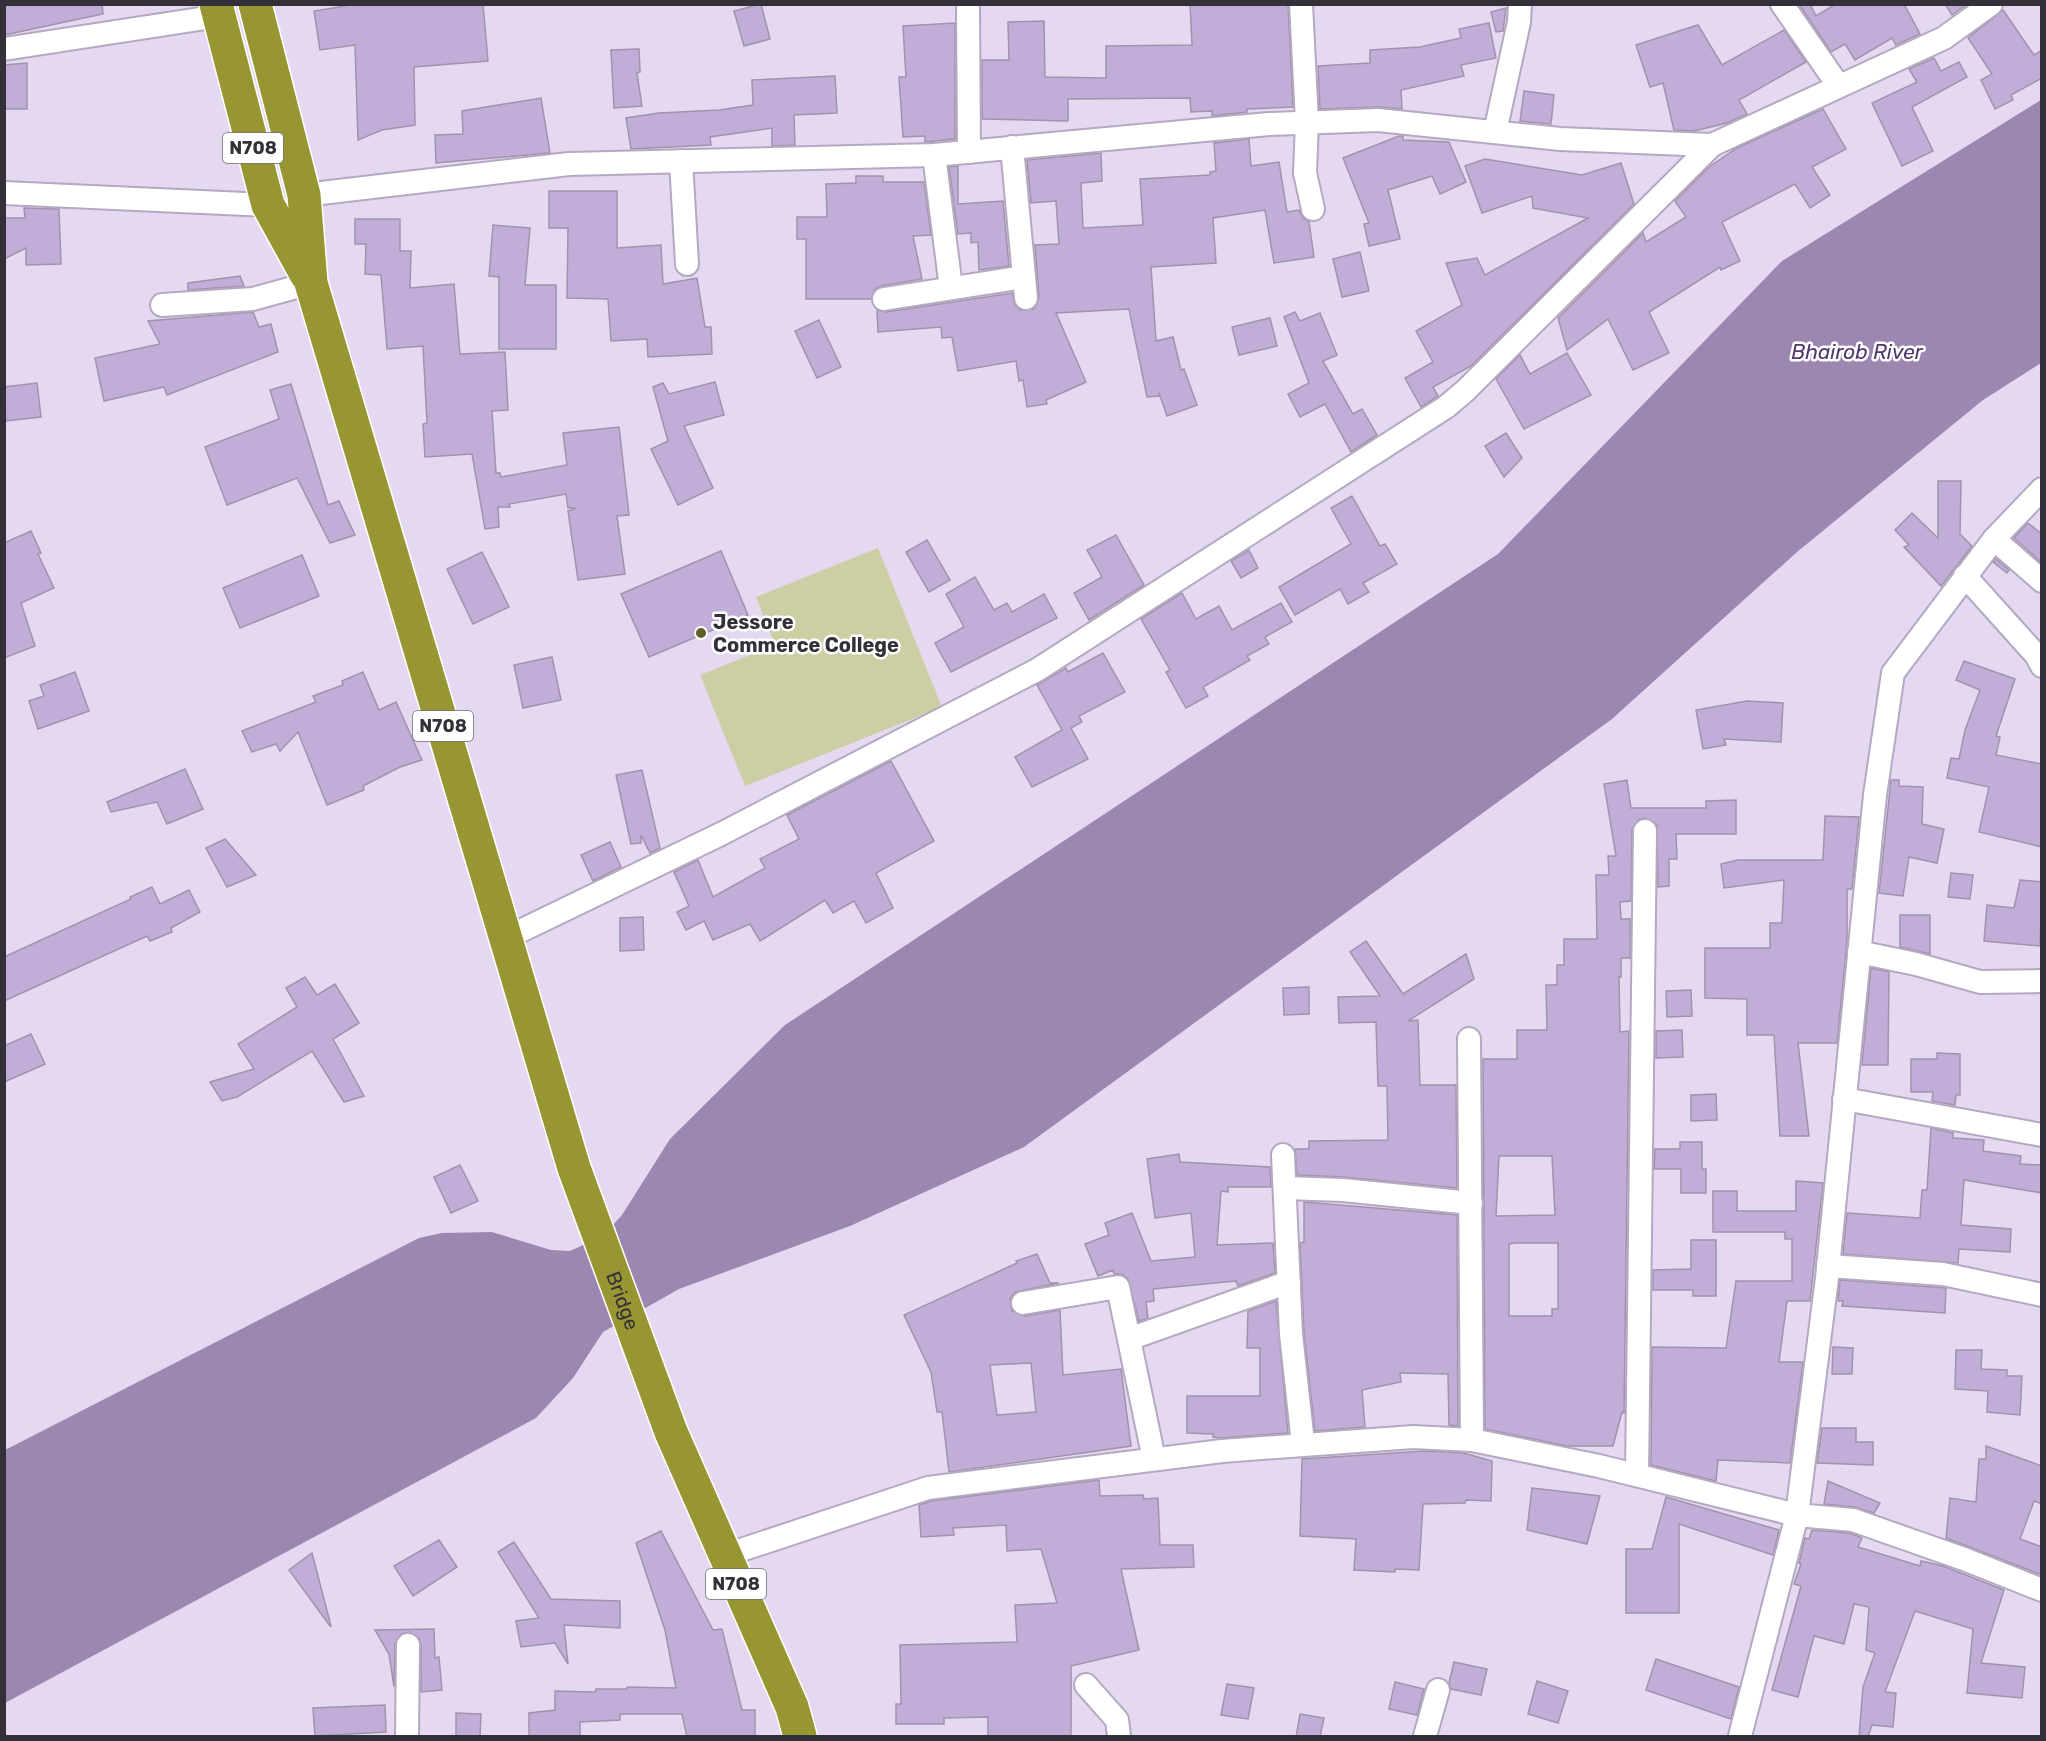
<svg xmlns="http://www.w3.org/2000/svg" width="2046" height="1741" font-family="Rubik,sans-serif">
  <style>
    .green { fill: #cdcea3 }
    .water { fill: #9b87b0 }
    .building { fill: #c1add7; stroke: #9f94ab; stroke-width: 1.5; fill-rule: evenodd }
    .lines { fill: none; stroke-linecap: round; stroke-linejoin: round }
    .street-casing { stroke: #b4a9c1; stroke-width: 26 }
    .highway-casing { stroke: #fff; stroke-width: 36 }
    .street { stroke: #fff; stroke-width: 22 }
    .highway { stroke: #989633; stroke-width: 33 }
    .poi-dot { fill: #5f5e2b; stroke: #fff; stroke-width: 2 }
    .labels { text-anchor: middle; stroke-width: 5; stroke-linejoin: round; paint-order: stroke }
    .shield { fill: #fff; stroke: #716e74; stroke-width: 1.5 }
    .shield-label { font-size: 18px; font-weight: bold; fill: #343039 }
    .poi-label { font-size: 20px; font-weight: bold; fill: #343039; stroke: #fff; text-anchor: start }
    .street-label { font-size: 20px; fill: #343039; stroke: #fff }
    .water-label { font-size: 21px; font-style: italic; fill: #52366c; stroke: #fff }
  </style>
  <rect width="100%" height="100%" fill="#e5d9f2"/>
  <path class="green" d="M878 548 942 707 745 786 700 675 775 645 756 597Z"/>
  <path class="water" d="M2041 100V363L1983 400 1797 552 1612 719 1024 1147 850 1226 679 1289 603 1332 573 1378 536 1418 5 1703V1450L419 1238 442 1233 492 1232 551 1250 570 1251 603 1236 622 1215 670 1139 785 1025 1498 554 1782 261Z"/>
  <g class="building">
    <path d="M4 4H102L103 14 4 35Z"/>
    <path d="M357 4H483L488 61 414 67 415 125 382 130 358 140 355 45 320 50 314 11Z"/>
    <path d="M761 4 770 39 744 46 734 11Z"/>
    <path d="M1190 4H1288L1293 107 1247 109V112L1212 116V111L1191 112 1190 98 1068 99V121L982 119V60H1009L1008 22 1044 21 1045 77 1106 78V46L1192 45Z"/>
    <path d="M1799 4H1810L1816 16 1836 4H1904L1920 34 1896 45 1892 38 1855 60 1845 44 1831 52Z"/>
    <path d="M1945 4H1967L1952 15Z"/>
    <path d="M1506 8 1503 31 1496 32 1491 12Z"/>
    <path d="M2003 10 2034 55 2042 50V78L2011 95 2013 100 1995 109 1981 80 1992 74 1968 38Z"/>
    <path d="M955 23V139L925 142V136L903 137 899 77H906L903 26Z"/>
    <path d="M1489 23 1496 58 1461 65 1464 76 1401 90 1402 109 1378 107 1320 109 1318 66 1370 63V50L1420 47 1461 38 1459 29Z"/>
    <path d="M1698 25 1722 65 1784 30 1806 62 1739 100 1747 114 1727 123 1694 131 1674 130 1663 83 1650 87 1636 45Z"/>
    <path d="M639 49 640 72 637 73 642 106 614 108 611 50Z"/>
    <path d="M1934 58 1941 71 1959 62 1967 77 1912 107 1933 151 1902 166 1872 103 1917 82 1909 69Z"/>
    <path d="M27 63V109H4V65Z"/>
    <path d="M835 76 837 113 794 115 795 145 772 146V128L710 137 711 145 631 149 626 118 659 113 719 110 753 105 752 80Z"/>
    <path d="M1524 91 1554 95 1551 124 1520 121Z"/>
    <path d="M541 98 550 153 436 163 435 135 463 134 462 111Z"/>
    <path d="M1823 109 1846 149 1812 167 1830 195 1810 208 1795 184 1722 222 1740 261 1721 270 1720 267 1649 312 1669 353 1633 370 1608 319 1567 350 1558 318 1643 233 1646 242 1686 217 1675 201 1709 167 1737 148Z"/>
    <path d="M1399 136H1403V140L1449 142 1466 182 1440 194 1432 176 1388 190 1400 239 1369 246 1364 224 1369 223 1343 158Z"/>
    <path d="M1249 139 1251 166 1279 162 1287 212 1299 210 1303 218 1309 222 1314 257 1274 263 1265 210 1213 218 1216 263 1151 267 1156 341 1173 337 1181 370 1184 369 1197 405 1167 416 1159 393V396L1147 397 1129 309 1056 313 1086 382 1046 400 1047 404 1027 407 1023 380 1019 381 1016 361 958 371 952 337 942 338 941 327 878 332 877 310 886 312 1012 293 1015 305 1020 310 1034 309 1039 297 1035 245 1059 244 1056 201 1031 203 1027 160 1101 153 1102 181 1081 183 1083 228 1143 225 1140 179 1210 175V172L1216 171 1214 143Z"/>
    <path d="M1485 159 1582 175 1621 163 1634 204 1471 366 1433 387 1438 396 1421 407 1405 378 1433 362 1416 331 1462 305 1446 263 1477 258 1485 275 1588 218 1533 208 1532 196 1482 213 1465 166Z"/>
    <path d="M958 166V204L1003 201 1009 266 979 270 978 242 971 243V233L958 234 949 167Z"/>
    <path d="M856 176H883V182H924L931 235 913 236 922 279 881 286 875 289 871 299H806V239H797V217H827L826 184 856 183Z"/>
    <path d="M549 191H617V248L661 245 663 284 697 278 705 327H711L712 354 648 357 647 339 611 341 608 299 567 298 568 228H549Z"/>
    <path d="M24 208 59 209 61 264 26 265V248L4 259V218H25Z"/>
    <path d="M355 219H400V251H411L410 288 454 284 460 354 505 352 508 410 492 411 496 473H500L501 477 567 465 563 433 619 427 629 515 617 516 625 574 578 580 568 511 576 508H568L566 494 509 504 510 507H498L499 527 485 529 472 454 425 457 423 424 427 423 423 346 387 349 381 275 365 274 366 244H355Z"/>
    <path d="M493 225 530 228 525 285H556V349H499V277L489 276Z"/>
    <path d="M1360 252 1369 291 1342 297 1333 259Z"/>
    <path d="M240 276 244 286 188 290V283Z"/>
    <path d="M253 312 259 327 271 324 278 352 167 395 164 387 104 401 95 358 160 344 148 321Z"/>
    <path d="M1295 312 1300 321 1320 313 1337 355 1323 361 1353 414 1362 409 1377 435 1351 452 1325 404 1300 417 1288 394 1309 383 1284 317Z"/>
    <path d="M1270 318 1277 346 1239 355 1232 327Z"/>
    <path d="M819 320 841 367 817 378 795 331Z"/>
    <path d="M1567 353 1591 395 1524 429 1496 379 1520 355 1530 374Z"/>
    <path d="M715 382 724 415 684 426 713 488 678 505 651 449 668 441 653 387 663 383 669 394Z"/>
    <path d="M37 383 41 417 6 421 4 387Z"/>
    <path d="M291 384 328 505 339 501 355 535 330 543 297 478 227 505 205 447 279 419 270 390Z"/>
    <path d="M1506 433 1522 458 1504 477 1485 446Z"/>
    <path d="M1938 481H1961L1960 534 1972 546 1941 586 1904 547 1909 545 1895 530 1912 513 1938 538Z"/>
    <path d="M1352 496 1380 546 1385 544 1397 564 1363 583 1369 592 1348 604 1340 589 1295 615 1279 587 1351 544 1331 508Z"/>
    <path d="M2028 523 2042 534V563L2014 538Z"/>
    <path d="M31 531 41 553 38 554 54 588 21 603 35 646 4 658V543Z"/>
    <path d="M1116 535 1144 585 1089 620 1074 593 1102 577 1087 550Z"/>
    <path d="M927 540 950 580 929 592 906 552Z"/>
    <path d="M1249 550 1258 568 1241 578 1231 561Z"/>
    <path d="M721 551 748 615 649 657 621 594Z"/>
    <path d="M482 552 509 607 473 624 447 569Z"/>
    <path d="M302 555 319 596 240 628 223 588Z"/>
    <path d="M1996 559 2009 570 2007 573 1993 562Z"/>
    <path d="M975 577 994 610 1007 603 1012 612 1044 594 1057 618 951 672 935 643 964 627 946 594Z"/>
    <path d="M1182 593 1196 619 1219 606 1232 630 1281 603 1292 622 1265 637 1269 644 1247 656 1250 660 1203 687 1208 696 1186 708 1166 672 1170 670 1141 619Z"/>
    <path d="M1103 653 1125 692 1079 716 1082 722 1071 728 1088 759 1032 787 1015 757 1062 730 1037 685 1066 668 1068 672Z"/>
    <path d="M552 657 561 700 523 708 514 665Z"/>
    <path d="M1964 661 2015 679 1996 736 2000 737 1996 755 2042 764V847L1979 832 1989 787 1947 778 1951 758 1959 759 1965 730 1980 690 1956 680Z"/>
    <path d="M75 672 89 711 38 729 29 701 44 696 40 685Z"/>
    <path d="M363 672 379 710 396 702 422 760 400 767 363 786 364 790 327 805 298 732 280 751 276 744 252 752 242 731 316 702 313 696 343 685 342 681Z"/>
    <path d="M1747 701 1783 703 1781 742 1724 739 1726 745 1703 749 1696 710Z"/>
    <path d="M891 761 934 841 876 873 893 908 866 923 854 901 833 913 825 900 760 941 750 924 713 940 704 921 686 930 677 912 689 906 674 872 698 860 713 897 765 868 760 859 799 839 787 815Z"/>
    <path d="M185 769 203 809 167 824 157 802 111 812 107 802Z"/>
    <path d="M642 770 660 848 650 853 641 835V843L631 844 616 775Z"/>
    <path d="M1627 780 1631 808H1706V801L1736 800V834H1676L1677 859H1669V886L1658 887 1657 825 1645 818 1638 820 1632 830 1631 901 1620 902 1621 919H1630V958H1621V977H1619L1620 1032 1629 1031 1624 1413 1622 1412 1613 1446H1567L1485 1429 1483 1059H1517V1030H1547L1546 985H1557V965H1564V939H1597L1596 875H1609L1608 856H1616L1604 784ZM1499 1156H1552L1555 1215 1496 1216ZM1515 1243H1558V1309H1552V1316H1509V1244Z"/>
    <path d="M1891 780H1899V786L1923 787 1922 824 1944 829 1937 863 1909 857 1903 896 1879 893Z"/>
    <path d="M1825 816 1859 817 1852 889H1847V941L1837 1043H1798L1809 1136H1780L1774 1035H1747V999L1705 998V948H1770V923H1782L1784 880 1724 888 1721 864 1738 860H1823Z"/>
    <path d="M225 839 256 875 227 887 206 848Z"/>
    <path d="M610 842 621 867 593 881 581 855Z"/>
    <path d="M1951 873 1973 875 1970 899 1948 897Z"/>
    <path d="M2020 880 2042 882 2040 946 1984 941 1987 905 2014 908Z"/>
    <path d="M152 887 160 904 189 890 200 912 171 928 172 932 150 941 147 936 4 1001V957L131 899 130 897Z"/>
    <path d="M1900 915H1930V954L1900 947Z"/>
    <path d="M643 917 644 950 620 951V918Z"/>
    <path d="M1366 941 1403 994 1466 954 1474 979 1408 1021 1418 1020 1420 1085H1456L1457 1188 1344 1177 1297 1175 1295 1149H1309V1141L1388 1140 1387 1086H1378L1376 1022 1339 1023 1338 997 1380 996 1350 952Z"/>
    <path d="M1871 968 1889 972 1888 1065H1862Z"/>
    <path d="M305 977 317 995 335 984 359 1023 333 1039 364 1096 344 1102 312 1051 237 1097 222 1101 210 1082 254 1069 238 1044 297 1007 286 988Z"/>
    <path d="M1309 987V1014L1284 1015 1283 988Z"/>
    <path d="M1691 990 1692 1016 1667 1017 1666 991Z"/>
    <path d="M1682 1030 1683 1057 1656 1058V1031Z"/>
    <path d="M31 1034 45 1064 4 1082V1046Z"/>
    <path d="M1937 1053 1960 1054V1095H1956L1955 1105 1932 1101 1933 1092H1911V1059H1937Z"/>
    <path d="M1716 1094 1717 1120 1691 1121V1095Z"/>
    <path d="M1931 1128 1953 1133V1138L1984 1140 1983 1151 2021 1156 2020 1164 2042 1165V1193L1964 1180 1961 1225 2011 1229 2010 1252 1959 1249 1958 1263 1843 1254 1847 1213 1920 1218 1922 1190H1927Z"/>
    <path d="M1680 1142H1702V1169H1706V1193H1681V1169H1654L1655 1149H1680Z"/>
    <path d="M1179 1154 1180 1162 1270 1167 1271 1187H1228V1192L1221 1191 1217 1245 1273 1243 1275 1273 1238 1286 1236 1281 1153 1289 1154 1301 1146 1302 1148 1318 1139 1321 1128 1279 1122 1274H1114L1113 1270 1098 1276 1085 1244 1109 1235 1105 1223 1132 1213 1151 1261 1195 1257 1191 1213 1155 1218 1147 1159Z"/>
    <path d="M460 1165 478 1201 451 1213 434 1177Z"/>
    <path d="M1796 1181 1823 1183 1810 1301H1787L1779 1362H1803L1790 1463 1718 1460 1716 1481 1651 1465 1652 1347 1726 1348 1736 1281H1792V1239H1785V1232H1713V1191H1737V1211H1796Z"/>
    <path d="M1304 1202 1457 1215 1458 1426 1449 1425 1448 1374 1400 1373 1401 1382 1362 1390 1365 1427 1315 1431 1304 1333 1300 1243 1304 1242Z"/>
    <path d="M1691 1240H1716V1296H1693V1290H1653V1270L1691 1269Z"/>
    <path d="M1037 1254 1050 1283H1059L1015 1292 1010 1299 1012 1311 1025 1316 1060 1310 1063 1375 1121 1369 1131 1446 949 1472 942 1412H937L931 1372 904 1315 1017 1263 1016 1261ZM1031 1363 1036 1412 997 1415 990 1365Z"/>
    <path d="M1840 1280 1946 1288 1945 1313 1842 1306 1843 1301H1838Z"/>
    <path d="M1276 1301 1288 1433 1221 1438 1213 1437V1434L1187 1433V1396H1260V1348H1247L1248 1311Z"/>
    <path d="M1833 1347 1853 1348 1852 1374H1832Z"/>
    <path d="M1956 1350H1982L1981 1369 2007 1370V1376H2022L2020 1415 1987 1412 1988 1391 1955 1389Z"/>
    <path d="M1822 1428H1856V1442H1873V1465L1817 1463Z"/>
    <path d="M1986 1446 2042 1466V1504L2034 1501 2020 1539 2042 1547V1575L1946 1538 1950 1498 1976 1502 1979 1459H1986Z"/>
    <path d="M1425 1451 1464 1453 1492 1461 1491 1501 1466 1500 1465 1503 1423 1504 1419 1570 1395 1569V1572L1354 1570 1356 1539 1300 1536 1302 1459Z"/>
    <path d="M1099 1480 1100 1496 1143 1495 1144 1499 1158 1498 1160 1545H1193L1194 1567 1121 1569 1139 1650 1071 1666V1737H988V1717L944 1718V1724H896V1704H901L900 1645 1017 1642 1015 1605 1057 1603 1041 1549 1007 1551 1006 1525 953 1528 954 1535 921 1537 919 1505 931 1501Z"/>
    <path d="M1828 1481 1880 1503 1874 1513 1854 1507 1824 1504Z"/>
    <path d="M1532 1488 1600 1496 1587 1544 1527 1530Z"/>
    <path d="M1666 1497 1779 1530 1773 1555 1679 1524V1613H1626V1549H1652Z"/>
    <path d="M1812 1530 1850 1533 1862 1538 1858 1547 1920 1566 1921 1561 1943 1566 2004 1590 1981 1663 2025 1667 2022 1698 1967 1693 1973 1629 1915 1611 1885 1692 1896 1693 1893 1727 1872 1725 1868 1737H1859L1863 1687 1875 1653 1866 1650 1869 1607 1854 1604 1844 1644 1814 1636 1798 1697 1772 1690 1801 1586 1794 1584 1801 1564 1799 1563 1805 1538 1809 1539Z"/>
    <path d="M661 1531 713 1630 722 1629 742 1710H755V1737H687L682 1714H620V1720L580 1722V1737H529V1713L555 1710V1691L595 1692 596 1689H627V1687L676 1688 665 1630 636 1543Z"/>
    <path d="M439 1540 457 1567 413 1596 394 1566Z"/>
    <path d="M514 1542 551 1599 620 1601V1628L564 1625 568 1664 555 1643 521 1647 516 1621 539 1618 498 1552Z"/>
    <path d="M312 1553 331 1626H330L289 1570Z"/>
    <path d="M434 1629 435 1658 439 1657 442 1690 421 1692V1645L419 1638 409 1632 401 1634 395 1644 394 1687 389 1654 375 1630Z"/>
    <path d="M1656 1659 1739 1687 1731 1719 1646 1690Z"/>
    <path d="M1454 1662 1487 1669 1481 1695 1451 1689 1449 1683Z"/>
    <path d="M1537 1681 1568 1691 1558 1723 1528 1714Z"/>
    <path d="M1395 1682 1424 1689 1417 1715 1389 1709Z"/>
    <path d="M1227 1684 1254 1688 1248 1719 1221 1715Z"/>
    <path d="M385 1705 386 1732 315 1736 313 1708Z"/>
    <path d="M456 1713 481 1714 480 1737H456Z"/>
    <path d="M1300 1714 1324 1718 1320 1737H1296Z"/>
  </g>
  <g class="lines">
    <defs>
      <g id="street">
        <path d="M968 4 969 152"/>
        <path d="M1301 4 1307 122 1305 173 1313 209"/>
        <path d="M1782 4 1838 85"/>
        <path d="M4 49 219 16"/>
        <path d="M1495 132 1519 22 1520 4"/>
        <path d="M1012 147 1026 298"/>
        <path d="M934 155 951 288"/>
        <path d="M681 161 687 264"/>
        <path d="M4 193 268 205"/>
        <path d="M304 195 569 164 934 155 1269 124 1378 120 1560 139 1712 145 1944 38 1991 4"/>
        <path d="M884 299 1024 277"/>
        <path d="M162 305 253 299 311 283"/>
        <path d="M1994 539 2042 581"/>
        <path d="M1965 576 2036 655 2042 666"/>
        <path d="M506 938 723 833 1037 670 1446 407 1465 391 1712 145"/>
        <path d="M1859 952 1916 964 1980 982 2042 981"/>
        <path d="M1469 1039 1472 1440"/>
        <path d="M1844 1099 2042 1135"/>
        <path d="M1283 1155 1291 1334 1303 1443"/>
        <path d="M1285 1188 1343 1190 1471 1203"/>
        <path d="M1828 1266 1943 1274 2042 1295"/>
        <path d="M1023 1303 1118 1287 1154 1459"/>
        <path d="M1129 1339 1289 1282"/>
        <path d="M1637 1475 1645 831"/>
        <path d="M723 1556 928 1488 1222 1451 1413 1437 1472 1440 1599 1466 1797 1515 1853 1520 1964 1559 2042 1590"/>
        <path d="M1086 1685 1117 1720 1119 1736"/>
        <path d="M407 1736 408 1645"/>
        <path d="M1425 1736 1438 1690"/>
        <path d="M1740 1736 1797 1515 1827 1278 1875 795 1893 673 1994 539 2042 489"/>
      </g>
      <g id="highway">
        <path d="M216 4 268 205 306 274"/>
        <path id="s1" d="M255 4 304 195 311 283 574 1168 671 1432 792 1707 800 1736"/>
      </g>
    </defs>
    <use href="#street" class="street-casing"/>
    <use href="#highway" class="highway-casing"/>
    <use href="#street" class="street"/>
    <use href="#highway" class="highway"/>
  </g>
  <circle class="poi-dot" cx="701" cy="633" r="6"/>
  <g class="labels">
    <g class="shield">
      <rect x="223" y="133" width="60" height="30" rx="4.5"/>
      <rect x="413" y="711" width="60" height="30" rx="4.5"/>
      <rect x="706" y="1569" width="60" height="30" rx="4.5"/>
    </g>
    <g class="shield-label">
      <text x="253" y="154">N708</text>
      <text x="443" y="732">N708</text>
      <text x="736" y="1590">N708</text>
    </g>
    <g class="poi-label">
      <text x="713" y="629">Jessore<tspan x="713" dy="23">Commerce College</tspan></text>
    </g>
    <g class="street-label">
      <text dy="7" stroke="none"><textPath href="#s1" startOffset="1350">Bridge</textPath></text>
    </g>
    <g class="water-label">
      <text x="1857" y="359">Bhairob River</text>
    </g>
  </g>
  <rect width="2046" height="1741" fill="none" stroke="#343039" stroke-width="12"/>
</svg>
